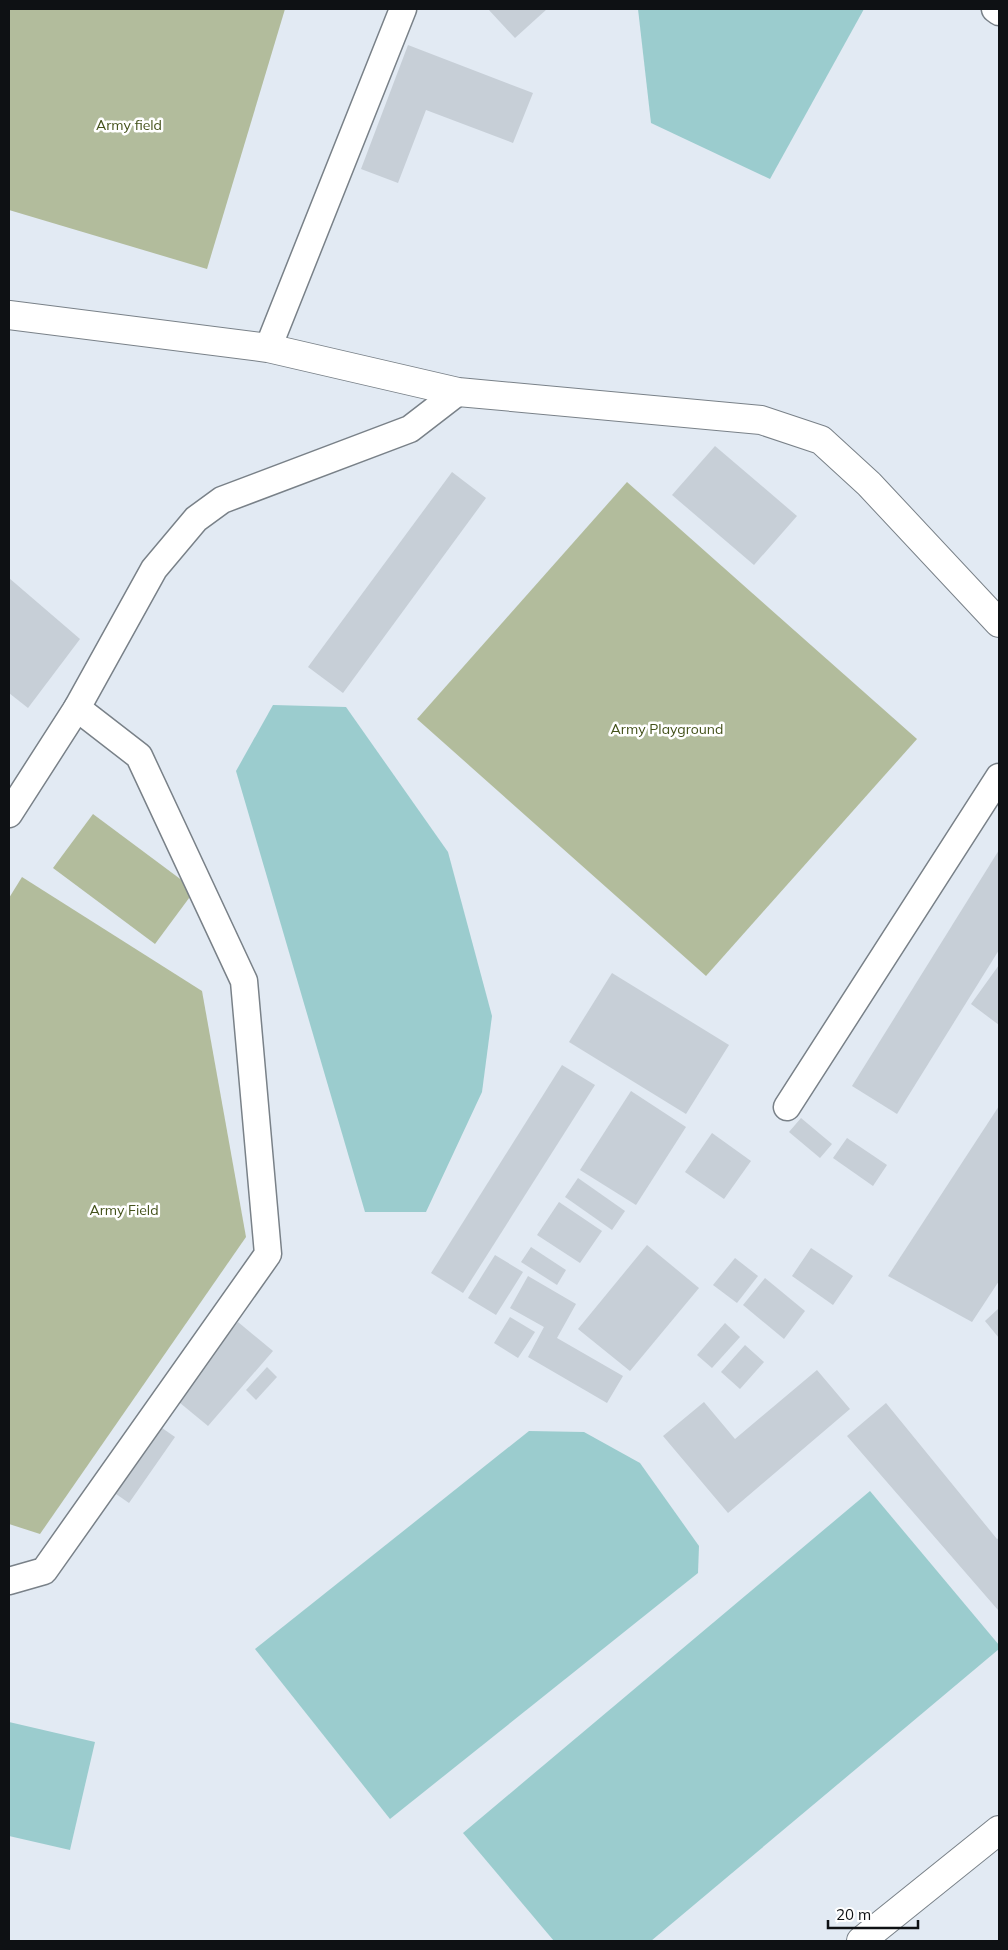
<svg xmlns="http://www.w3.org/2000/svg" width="1008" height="1950" font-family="Mulish,sans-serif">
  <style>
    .green { fill: #b2bc9c }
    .water { fill: #9bccce }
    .building { fill: #c7cfd7 }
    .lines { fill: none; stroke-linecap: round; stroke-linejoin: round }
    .minor-casing { stroke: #798188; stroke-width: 29 }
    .tertiary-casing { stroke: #798188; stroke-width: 30 }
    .minor { stroke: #fff; stroke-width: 26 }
    .tertiary { stroke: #fff; stroke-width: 28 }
    .labels { text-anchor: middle; stroke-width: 5; stroke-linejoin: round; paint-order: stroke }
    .park-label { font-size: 14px; fill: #44521b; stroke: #fff }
  </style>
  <rect width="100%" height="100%" fill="#e2eaf3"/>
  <g class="green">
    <path d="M9 9H285L207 269 9 210Z"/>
    <path d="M627 482 917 739 706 976 417 719Z"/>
    <path d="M93 814 195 890 155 944 53 868Z"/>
    <path d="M22 877 202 991 246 1237 40 1534 9 1524V898Z"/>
  </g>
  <g class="water">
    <path d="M638 9H864L770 179 651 123Z"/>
    <path d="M273 705 346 707 448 852 492 1016 482 1092 426 1212H365L236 771Z"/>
    <path d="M529 1431 584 1432 640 1463 699 1546 698 1573 390 1819 255 1649Z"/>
    <path d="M870 1491 999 1645V1649L651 1941H554L463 1833Z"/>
    <path d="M9 1722 95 1742 70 1850 9 1836Z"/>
  </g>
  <g class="building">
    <path d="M488 9H547L515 38Z"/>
    <path d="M408 45 533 93 513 143 426 110 398 183 361 169Z"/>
    <path d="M715 446 797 516 754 565 672 495Z"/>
    <path d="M452 472 486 498 343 693 308 667Z"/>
    <path d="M9 578 80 639 28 708 9 693Z"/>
    <path d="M999 850V950L897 1114 852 1086Z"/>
    <path d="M999 965V1025L971 1004Z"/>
    <path d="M612 973 729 1045 686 1114 569 1042Z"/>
    <path d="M562 1065 595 1085 463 1293 431 1273Z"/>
    <path d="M631 1091 686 1127 636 1205 580 1170Z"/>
    <path d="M999 1106V1281L972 1322 888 1276Z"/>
    <path d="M801 1118 832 1144 820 1158 789 1132Z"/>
    <path d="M712 1133 751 1161 724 1199 685 1172Z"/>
    <path d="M847 1138 887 1165 873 1186 833 1158Z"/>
    <path d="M578 1178 625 1211 612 1230 565 1197Z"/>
    <path d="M559 1202 602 1231 580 1263 537 1235Z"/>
    <path d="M647 1245 699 1288 630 1371 578 1329Z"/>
    <path d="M531 1247 566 1270 557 1285 521 1262Z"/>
    <path d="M811 1248 853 1276 833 1305 792 1276Z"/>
    <path d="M495 1255 523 1272 496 1315 468 1298Z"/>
    <path d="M735 1258 758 1276 737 1303 713 1285Z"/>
    <path d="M528 1276 576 1304 557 1338 623 1376 607 1403 528 1357 544 1327 510 1308Z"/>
    <path d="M765 1278 805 1311 784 1339 743 1305Z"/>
    <path d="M999 1308V1338L985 1321Z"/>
    <path d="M510 1317 535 1332 518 1358 494 1343Z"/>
    <path d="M238 1322 273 1351 208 1426 174 1398Z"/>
    <path d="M725 1323 740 1337 712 1368 697 1355Z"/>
    <path d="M745 1345 764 1362 740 1389 721 1372Z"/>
    <path d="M267 1367 277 1377 256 1400 246 1390Z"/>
    <path d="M817 1370 850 1409 728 1513 663 1436 704 1402 735 1439Z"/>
    <path d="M886 1403 997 1539 999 1538 998 1610 847 1436Z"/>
    <path d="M152 1421 175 1437 129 1503 106 1487Z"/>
  </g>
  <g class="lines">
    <defs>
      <g id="minor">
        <path d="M995 9 999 12"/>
        <path d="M268 348 403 9"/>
        <path d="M9 814 77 708 154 569 196 519 222 500 410 429 458 392"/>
        <path d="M787 1107 999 777"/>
        <path d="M9 1581 44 1571 268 1254 244 981 139 756 77 708"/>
      </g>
      <g id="tertiary">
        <path d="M9 315 268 348 458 392 761 420 821 440 869 484 999 623"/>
        <path d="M861 1941 999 1830"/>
      </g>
    </defs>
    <use href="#minor" class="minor-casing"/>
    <use href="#tertiary" class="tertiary-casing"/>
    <use href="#minor" class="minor"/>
    <use href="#tertiary" class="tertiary"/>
  </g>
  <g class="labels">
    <g class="park-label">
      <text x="129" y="130">Army field</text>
      <text x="667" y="734">Army Playground</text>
      <text x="124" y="1215">Army Field</text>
    </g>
  </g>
  <rect width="1008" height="1950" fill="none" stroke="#0e1114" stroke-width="20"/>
  <path d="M828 1920v8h90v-8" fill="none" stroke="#0e1114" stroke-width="2.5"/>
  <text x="836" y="1920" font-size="15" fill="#0e1114" stroke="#ffffff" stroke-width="4" paint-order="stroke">20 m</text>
</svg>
